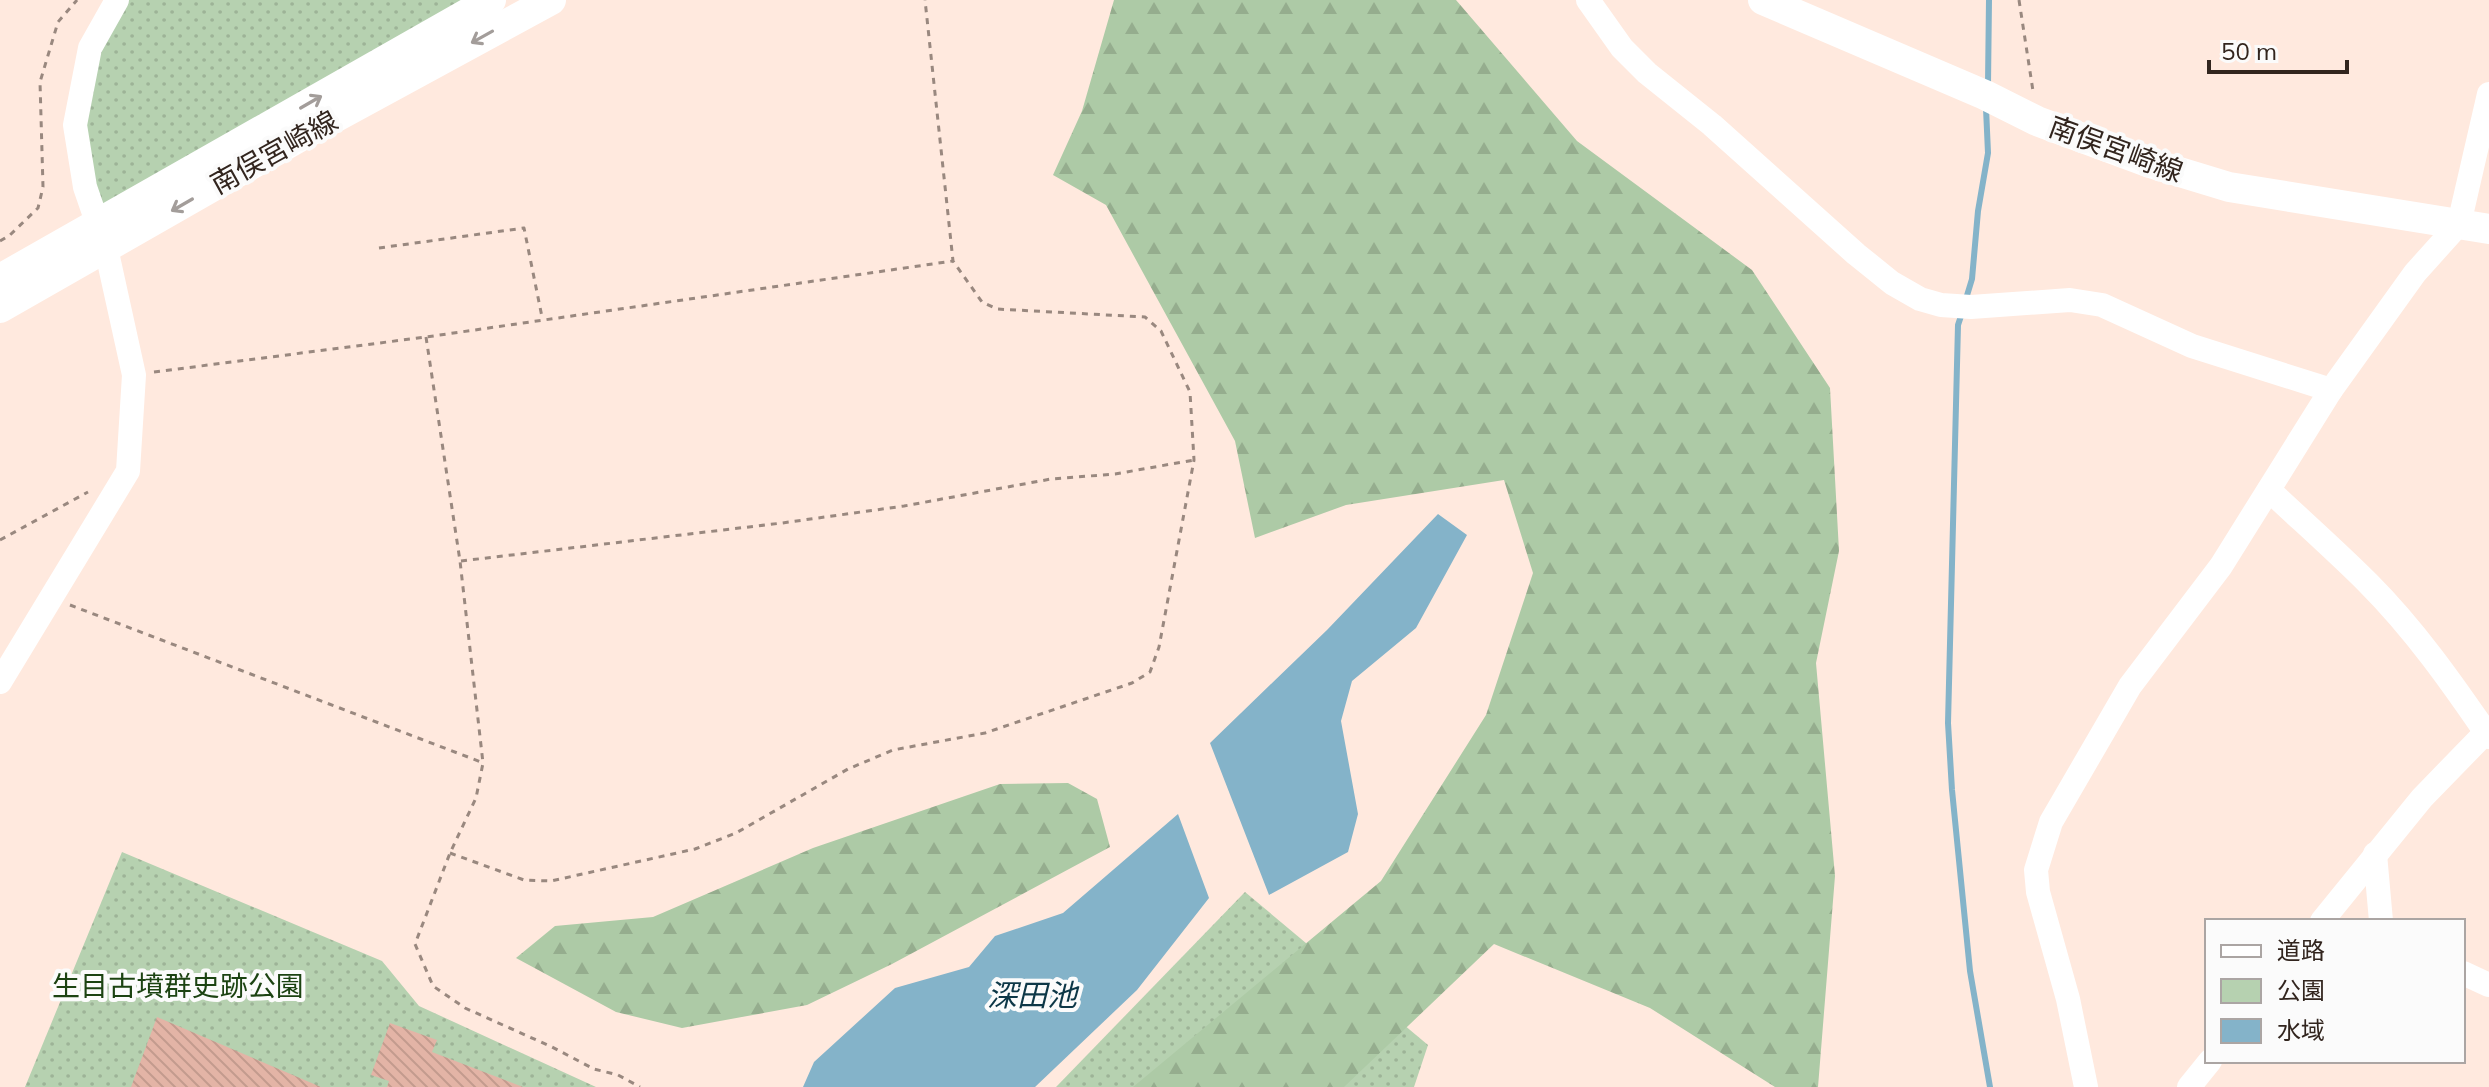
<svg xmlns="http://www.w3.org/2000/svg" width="2489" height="1087" font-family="Mulish,'Noto Sans JP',sans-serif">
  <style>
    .green { fill: url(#green-dots) }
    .forest { fill: url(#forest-firs) }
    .water { fill: #84b3c9 }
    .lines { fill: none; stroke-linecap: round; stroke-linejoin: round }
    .stream { stroke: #84b3c9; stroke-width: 6 }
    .building { fill: url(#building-back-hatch) }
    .path { stroke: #99887f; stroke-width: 3; stroke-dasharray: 6 6; stroke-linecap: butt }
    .minor { stroke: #fff; stroke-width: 24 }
    .major { stroke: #fff; stroke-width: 30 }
    .oneway { stroke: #a39d9a }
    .labels { text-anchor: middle; stroke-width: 8; stroke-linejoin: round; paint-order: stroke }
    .street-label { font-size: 28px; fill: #32251e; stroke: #fbfbfb }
    .park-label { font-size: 28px; fill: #1c4312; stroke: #fbfbfb }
    .water-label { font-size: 30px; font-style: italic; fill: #0d3747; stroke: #fbfbfb }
  </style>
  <defs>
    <pattern id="green-dots" width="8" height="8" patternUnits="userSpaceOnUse" patternTransform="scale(2)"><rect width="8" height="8" fill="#b6d1b0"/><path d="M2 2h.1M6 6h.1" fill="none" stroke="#9db397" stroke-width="1.8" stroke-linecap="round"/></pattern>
    <pattern id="forest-firs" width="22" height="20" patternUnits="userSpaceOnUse" patternTransform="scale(2)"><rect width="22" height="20" fill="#adcaa6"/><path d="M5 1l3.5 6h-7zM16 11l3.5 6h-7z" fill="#95ad8e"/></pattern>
    <pattern id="building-back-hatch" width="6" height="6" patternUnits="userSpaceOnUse" patternTransform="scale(2)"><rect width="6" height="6" fill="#e3b4a6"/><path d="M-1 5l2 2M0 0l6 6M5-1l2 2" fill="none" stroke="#c39b8e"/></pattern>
  </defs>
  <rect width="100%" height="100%" fill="#ffe9de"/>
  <g class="green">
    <path d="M117 0H491L97 225 75 125Z"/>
    <path d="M122 852 382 961 419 1006 596 1087H25Z"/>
    <path d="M1245 892 1428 1045 1414 1087H1056Z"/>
  </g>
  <g class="forest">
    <path d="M1114 0H1456L1577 141 1752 270 1830 388 1839 551 1816 663 1835 876 1818 1087H1775L1650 1008 1494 944 1344 1087H1133L1381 881 1486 715 1533 573 1504 480 1346 505 1255 538 1235 441 1106 205 1053 175 1082 111Z"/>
    <path d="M1068 783 1097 799 1110 847 892 964 807 1005 682 1028 616 1012 516 958 555 926 653 917 813 848 1000 784Z"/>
  </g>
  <g class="water">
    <path d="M1438 514 1467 535 1416 628 1352 681 1341 721 1358 814 1348 852 1269 895 1210 743 1327 630Z"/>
    <path d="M1178 814 1209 898 1137 990 1035 1087H803L814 1062 895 988 969 967 995 936 1063 913Z"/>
  </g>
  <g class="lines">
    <g class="stream">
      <path d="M1988 84 1989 0"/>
      <path d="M1965 302 1972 279 1978 211 1988 153 1986 108"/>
      <path d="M1962 313 1958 325 1948 723 1952 790 1970 971 1990 1087"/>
    </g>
  </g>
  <g class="building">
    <path d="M157 1017 321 1087H131Z"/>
    <path d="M390 1023 437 1040 432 1052 523 1087H387L389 1081 371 1075Z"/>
  </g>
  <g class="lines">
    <g class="path">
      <path d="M2019 0 2033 91"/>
      <path d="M0 241 10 235 38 208 43 187 40 82 58 22 77 0"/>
      <path d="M379 248 524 228 542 317"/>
      <path d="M426 337 460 561 483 763 476 798 450 853 415 944 433 986 465 1008 552 1047 594 1069 618 1075 640 1087"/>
      <path d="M154 372 426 337 953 261"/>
      <path d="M0 540 88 492"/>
      <path d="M461 561 782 523 904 506 1051 479 1115 474 1194 460"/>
      <path d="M70 605 481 762"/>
      <path d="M450 853 524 880 551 881 695 849 736 833 848 769 893 750 985 733 1132 683 1150 672 1159 647 1194 460 1190 392 1161 331 1145 317 997 309 982 302 953 261 925 0"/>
    </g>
    <g class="minor">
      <path d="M1588 0 1622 48 1647 73 1712 125 1856 254 1892 283 1920 299 1941 305 1971 307 2070 300 2102 305 2192 346 2331 390"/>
      <path d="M2269 490C2302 521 2336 551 2368 583 2414 629 2452 683 2489 737"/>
      <path d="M0 682 128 471 134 375 106 248 85 187 75 125 90 48 117 0"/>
      <path d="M2375 854 2381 921"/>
      <path d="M2322 921 2422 798 2489 729"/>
      <path d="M2463 973 2489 985"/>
      <path d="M2086 1087 2068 999 2038 892 2036 870 2051 822 2130 686 2221 566 2331 390 2415 273 2459 224 2489 94"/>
      <path d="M2189 1087 2210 1061"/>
    </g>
    <g class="major">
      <path d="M1763 0 1985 95 2037 121 2150 163 2229 187 2489 229"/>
      <path d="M0 279 491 0"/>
      <path d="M0 308 303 135 551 0"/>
    </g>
  </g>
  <defs><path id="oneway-shaft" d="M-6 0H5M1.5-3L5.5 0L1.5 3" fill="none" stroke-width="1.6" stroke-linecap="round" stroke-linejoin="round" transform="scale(2)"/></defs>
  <g class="oneway">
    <use href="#oneway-shaft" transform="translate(482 37) rotate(151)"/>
    <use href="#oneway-shaft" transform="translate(311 102) rotate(-30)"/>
    <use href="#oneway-shaft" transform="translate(182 205) rotate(150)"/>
  </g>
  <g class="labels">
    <g class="street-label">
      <text transform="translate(2116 149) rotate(20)" y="10">南俣宮崎線</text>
      <text transform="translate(274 152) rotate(-29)" y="10">南俣宮崎線</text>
    </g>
    <g class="park-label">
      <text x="178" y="996">生目古墳群史跡公園</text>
    </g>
    <g class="water-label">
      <text x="1032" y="1006">深田池</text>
    </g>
  </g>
  <rect x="2205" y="919" width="260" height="144" fill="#fbfbfb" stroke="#aba5a3" stroke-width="2"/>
  <rect x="2221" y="945" width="40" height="12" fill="#ffffff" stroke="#aba5a3" stroke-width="2"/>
  <text x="2277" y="959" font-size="24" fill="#32251e">道路</text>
  <rect x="2221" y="979" width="40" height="24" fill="#b6d1b0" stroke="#aba5a3" stroke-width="2"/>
  <text x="2277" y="999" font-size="24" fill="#32251e">公園</text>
  <rect x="2221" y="1019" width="40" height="24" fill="#84b3c9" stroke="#aba5a3" stroke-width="2"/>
  <text x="2277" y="1039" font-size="24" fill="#32251e">水域</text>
  <path d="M2209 60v12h138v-12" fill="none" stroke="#32251e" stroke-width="4"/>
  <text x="2221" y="60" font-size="24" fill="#32251e" stroke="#fbfbfb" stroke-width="6" paint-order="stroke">50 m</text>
</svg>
